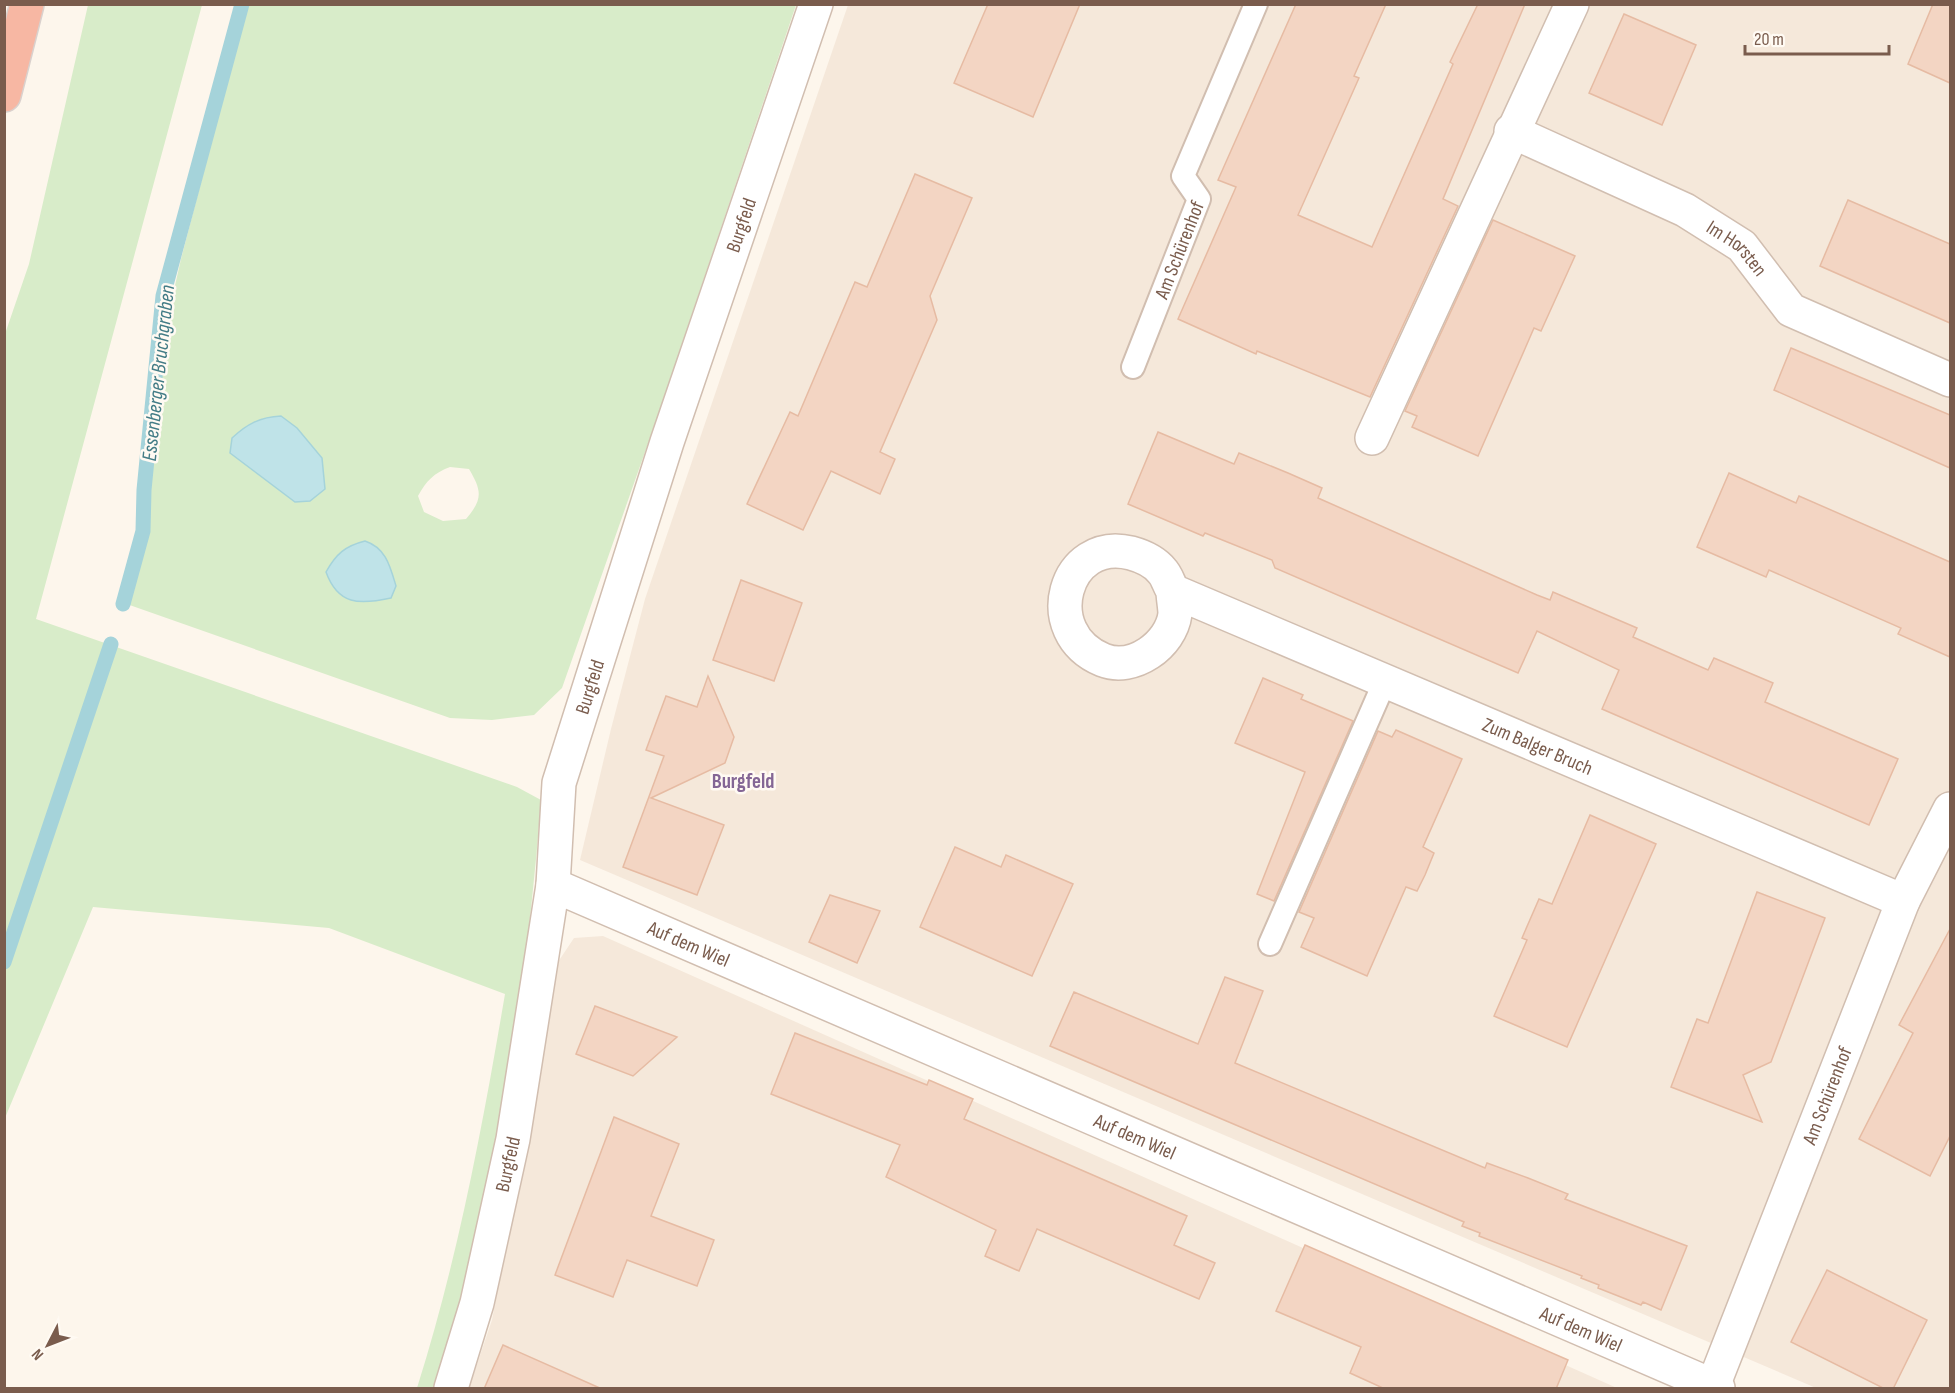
<svg xmlns="http://www.w3.org/2000/svg" width="1955" height="1393" font-family="'Sofia Sans Condensed',sans-serif">
  <style>
    .residential { fill: #f5e8da }
    .green { fill: #d8ecc9; fill-rule: evenodd }
    .water { fill: #bfe3e8; stroke: #a5d3da; stroke-width: 1.5 }
    .lines { fill: none; stroke-linecap: round; stroke-linejoin: round }
    .stream { stroke: #a5d3da; stroke-width: 15 }
    .building { fill: #f3d5c3; stroke: #e6bba3; stroke-width: 1.5 }
    .lane-casing { stroke: #d1beb0; stroke-width: 26 }
    .street-casing { stroke: #d1beb0; stroke-width: 36 }
    .highway-casing { stroke: #dad1cd; stroke-width: 36 }
    .lane { stroke: #fff; stroke-width: 22 }
    .street { stroke: #fff; stroke-width: 33 }
    .highway { stroke: #f7b7a3; stroke-width: 33 }
    .labels { text-anchor: middle; stroke-width: 5; stroke-linejoin: round; paint-order: stroke }
    .street-label { font-size: 20px; fill: #7a5c4d; stroke: #fffaf3 }
    .water-label { font-size: 21px; font-style: italic; fill: #437c86; stroke: #fffaf3 }
    .neighbourhood-label { font-size: 21px; font-weight: bold; fill: #846695; stroke: #fffaf3 }
  </style>
  <rect width="100%" height="100%" fill="#fdf6ec"/>
  <g class="residential">
    <path d="M848 5H1950V1388H1816L580 860 611 729 645 599Z"/>
    <path d="M603 936 1617 1388H469L492 1320 558 962 574 938Z"/>
  </g>
  <g class="green">
    <path d="M88 5H202L36 619 517 787 541 800C526 998 494 1198 437 1388H417C458 1258 482 1129 505 994L329 928 93 907 5 1118V334L29 264Z"/>
    <path d="M247 5H796L658 415 562 688 534 715 492 720 450 718 121 602 145 503 143 427 181 259ZM450 467 469 469C482 491 483 499 466 519L443 521 424 512 418 496C426 481 434 473 450 467Z"/>
  </g>
  <g class="water">
    <path d="M281 416 297 428 322 458 325 489 310 501 295 502 230 453 232 438C247 424 260 417 281 416Z"/>
    <path d="M365 541C386 548 390 566 396 586L391 598C359 605 338 605 326 572 336 554 345 546 365 541Z"/>
  </g>
  <g class="lines">
    <g class="stream">
      <path d="M123 604 143 531 144 490 163 296 242 4"/>
      <path d="M4 962 111 644"/>
    </g>
  </g>
  <g class="building">
    <path d="M988 4H1080L1033 117 954 83Z"/>
    <path d="M1296 4H1386L1354 76 1359 78 1298 215 1372 247 1453 64 1450 62 1478 4H1525L1443 199 1458 206 1370 397 1257 351 1256 354 1178 319 1236 187 1218 180Z"/>
    <path d="M1933 4H1950V83L1908 64Z"/>
    <path d="M1624 14 1696 45 1662 125 1589 93Z"/>
    <path d="M915 174 972 198 930 296 937 320 880 452 895 459 880 494 831 471 803 530 747 504 790 412 798 416 855 282 867 287Z"/>
    <path d="M1848 200 1950 244V323L1820 266Z"/>
    <path d="M1493 220 1575 256 1541 331 1534 328 1478 456 1412 427 1417 416 1405 411Z"/>
    <path d="M1791 348 1950 415V468L1774 390Z"/>
    <path d="M1158 432 1234 464 1239 453 1288 473 1322 488 1318 498 1537 595 1550 600 1553 592 1637 628 1633 637 1708 670 1714 658 1773 683 1765 702 1898 759 1869 825 1602 709 1619 670 1537 631 1518 673 1275 568 1272 560 1205 533 1203 536 1128 504Z"/>
    <path d="M1729 473 1796 503 1799 496 1950 562V657L1898 634 1901 628 1769 570 1766 577 1697 547Z"/>
    <path d="M741 580 802 603 774 681 713 660Z"/>
    <path d="M708 676 734 737 725 763 651 798 724 825 697 895 623 867 664 756 646 750 666 696 697 707Z"/>
    <path d="M1263 678 1303 695 1301 699 1353 721 1274 901 1257 894 1305 772 1235 743Z"/>
    <path d="M1396 730 1462 759 1423 847 1434 853 1425 875 1417 891 1406 887 1367 976 1301 947 1314 918 1299 912 1378 731 1392 737Z"/>
    <path d="M1590 815 1656 844 1567 1047 1494 1016 1527 940 1522 938 1539 899 1552 904Z"/>
    <path d="M955 847 1001 867 1006 855 1073 884 1032 976 920 927Z"/>
    <path d="M1757 892 1825 918 1771 1062 1743 1075 1762 1122 1671 1087 1697 1019 1708 1023Z"/>
    <path d="M830 895 880 911 857 963 809 942Z"/>
    <path d="M1950 929V1136L1930 1176 1859 1139 1913 1033 1899 1025Z"/>
    <path d="M1225 977 1263 991 1235 1063 1485 1168 1487 1163 1528 1178 1568 1194 1565 1199 1687 1246 1661 1310 1643 1302 1641 1305 1598 1288 1599 1285 1581 1278 1582 1276 1479 1236 1480 1233 1462 1226 1464 1222 1050 1046 1074 992 1198 1044Z"/>
    <path d="M595 1006 677 1037 633 1076 576 1054Z"/>
    <path d="M795 1033 927 1085 929 1080 973 1099 964 1119 1187 1216 1174 1245 1215 1263 1199 1299 1037 1229 1019 1271 985 1256 996 1230 886 1177 900 1145 771 1094Z"/>
    <path d="M614 1117 679 1144 651 1216 714 1240 697 1286 627 1260 613 1297 555 1275Z"/>
    <path d="M1305 1245 1568 1360 1556 1389H1385L1350 1373 1361 1347 1276 1311Z"/>
    <path d="M1827 1270 1927 1320 1893 1389H1885L1791 1342Z"/>
    <path d="M503 1345 602 1389H484Z"/>
  </g>
  <g class="lines">
    <defs>
      <g id="lane">
        <path id="s1" d="M1133 367 1199 199 1183 176 1256 4"/>
        <path d="M1270 944 1385 681"/>
      </g>
      <g id="street">
        <path id="s2" d="M1511 131 1685 210 1742 246 1791 310 1950 380"/>
        <path d="M1372 438 1572 4"/>
        <path id="s3" d="M1173 591C1173 598 1175 607 1175 614 1171 645 1133 672 1103 660 1037 633 1064 536 1131 553 1142 556 1154 561 1162 571 1167 576 1169 585 1173 591L1903 901"/>
        <path id="s4" d="M553 885 1718 1388"/>
        <path id="s5" d="M1713 1386 1903 901 1950 809"/>
        <path id="s6" d="M451 1388 477 1303 513 1139 553 885 559 783 667 442 816 4"/>
      </g>
      <path id="highway" d="M4 95 27 4"/>
    </defs>
    <use href="#lane" class="lane-casing"/>
    <use href="#street" class="street-casing"/>
    <use href="#highway" class="highway-casing"/>
    <use href="#lane" class="lane"/>
    <use href="#street" class="street"/>
    <use href="#highway" class="highway"/>
  </g>
  <g class="labels">
    <g class="street-label">
      <text dy="7" stroke="none"><textPath href="#s6" startOffset="1203">Burgfeld</textPath></text>
      <text dy="7" stroke="none"><textPath href="#s1" startOffset="126">Am Schürenhof</textPath></text>
      <text dy="7" stroke="none"><textPath href="#s2" startOffset="256">Im Horsten</textPath></text>
      <text dy="7" stroke="none"><textPath href="#s6" startOffset="717">Burgfeld</textPath></text>
      <text dy="7" stroke="none"><textPath href="#s3" startOffset="744">Zum Balger Bruch</textPath></text>
      <text dy="7" stroke="none"><textPath href="#s4" startOffset="148">Auf dem Wiel</textPath></text>
      <text dy="7" stroke="none"><textPath href="#s5" startOffset="312">Am Schürenhof</textPath></text>
      <text dy="7" stroke="none"><textPath href="#s4" startOffset="634">Auf dem Wiel</textPath></text>
      <text dy="7" stroke="none"><textPath href="#s6" startOffset="231">Burgfeld</textPath></text>
      <text dy="7" stroke="none"><textPath href="#s4" startOffset="1120">Auf dem Wiel</textPath></text>
    </g>
    <g class="water-label">
      <text transform="translate(158 373) rotate(-84)" y="7">Essenberger Bruchgraben</text>
    </g>
    <g class="neighbourhood-label">
      <text x="743" y="788">Burgfeld</text>
    </g>
  </g>
  <rect width="1955" height="1393" fill="none" stroke="#7a5c4d" stroke-width="12"/>
  <g transform="translate(48 1345) rotate(228)" stroke="#fffaf3" stroke-width="4.5" paint-order="stroke">
  <path d="M0-4.5L10 22L0 15L-10 22Z" fill="#7a5c4d"/>
  <text y="-9" font-size="16" font-weight="bold" text-anchor="middle" fill="#7a5c4d">N</text>
  </g>
  <path d="M1745 45v9h144v-9" fill="none" stroke="#7a5c4d" stroke-width="3"/>
  <text x="1754" y="45" font-size="18" fill="#7a5c4d" stroke="#fffaf3" stroke-width="4.5" paint-order="stroke">20 m</text>
</svg>
